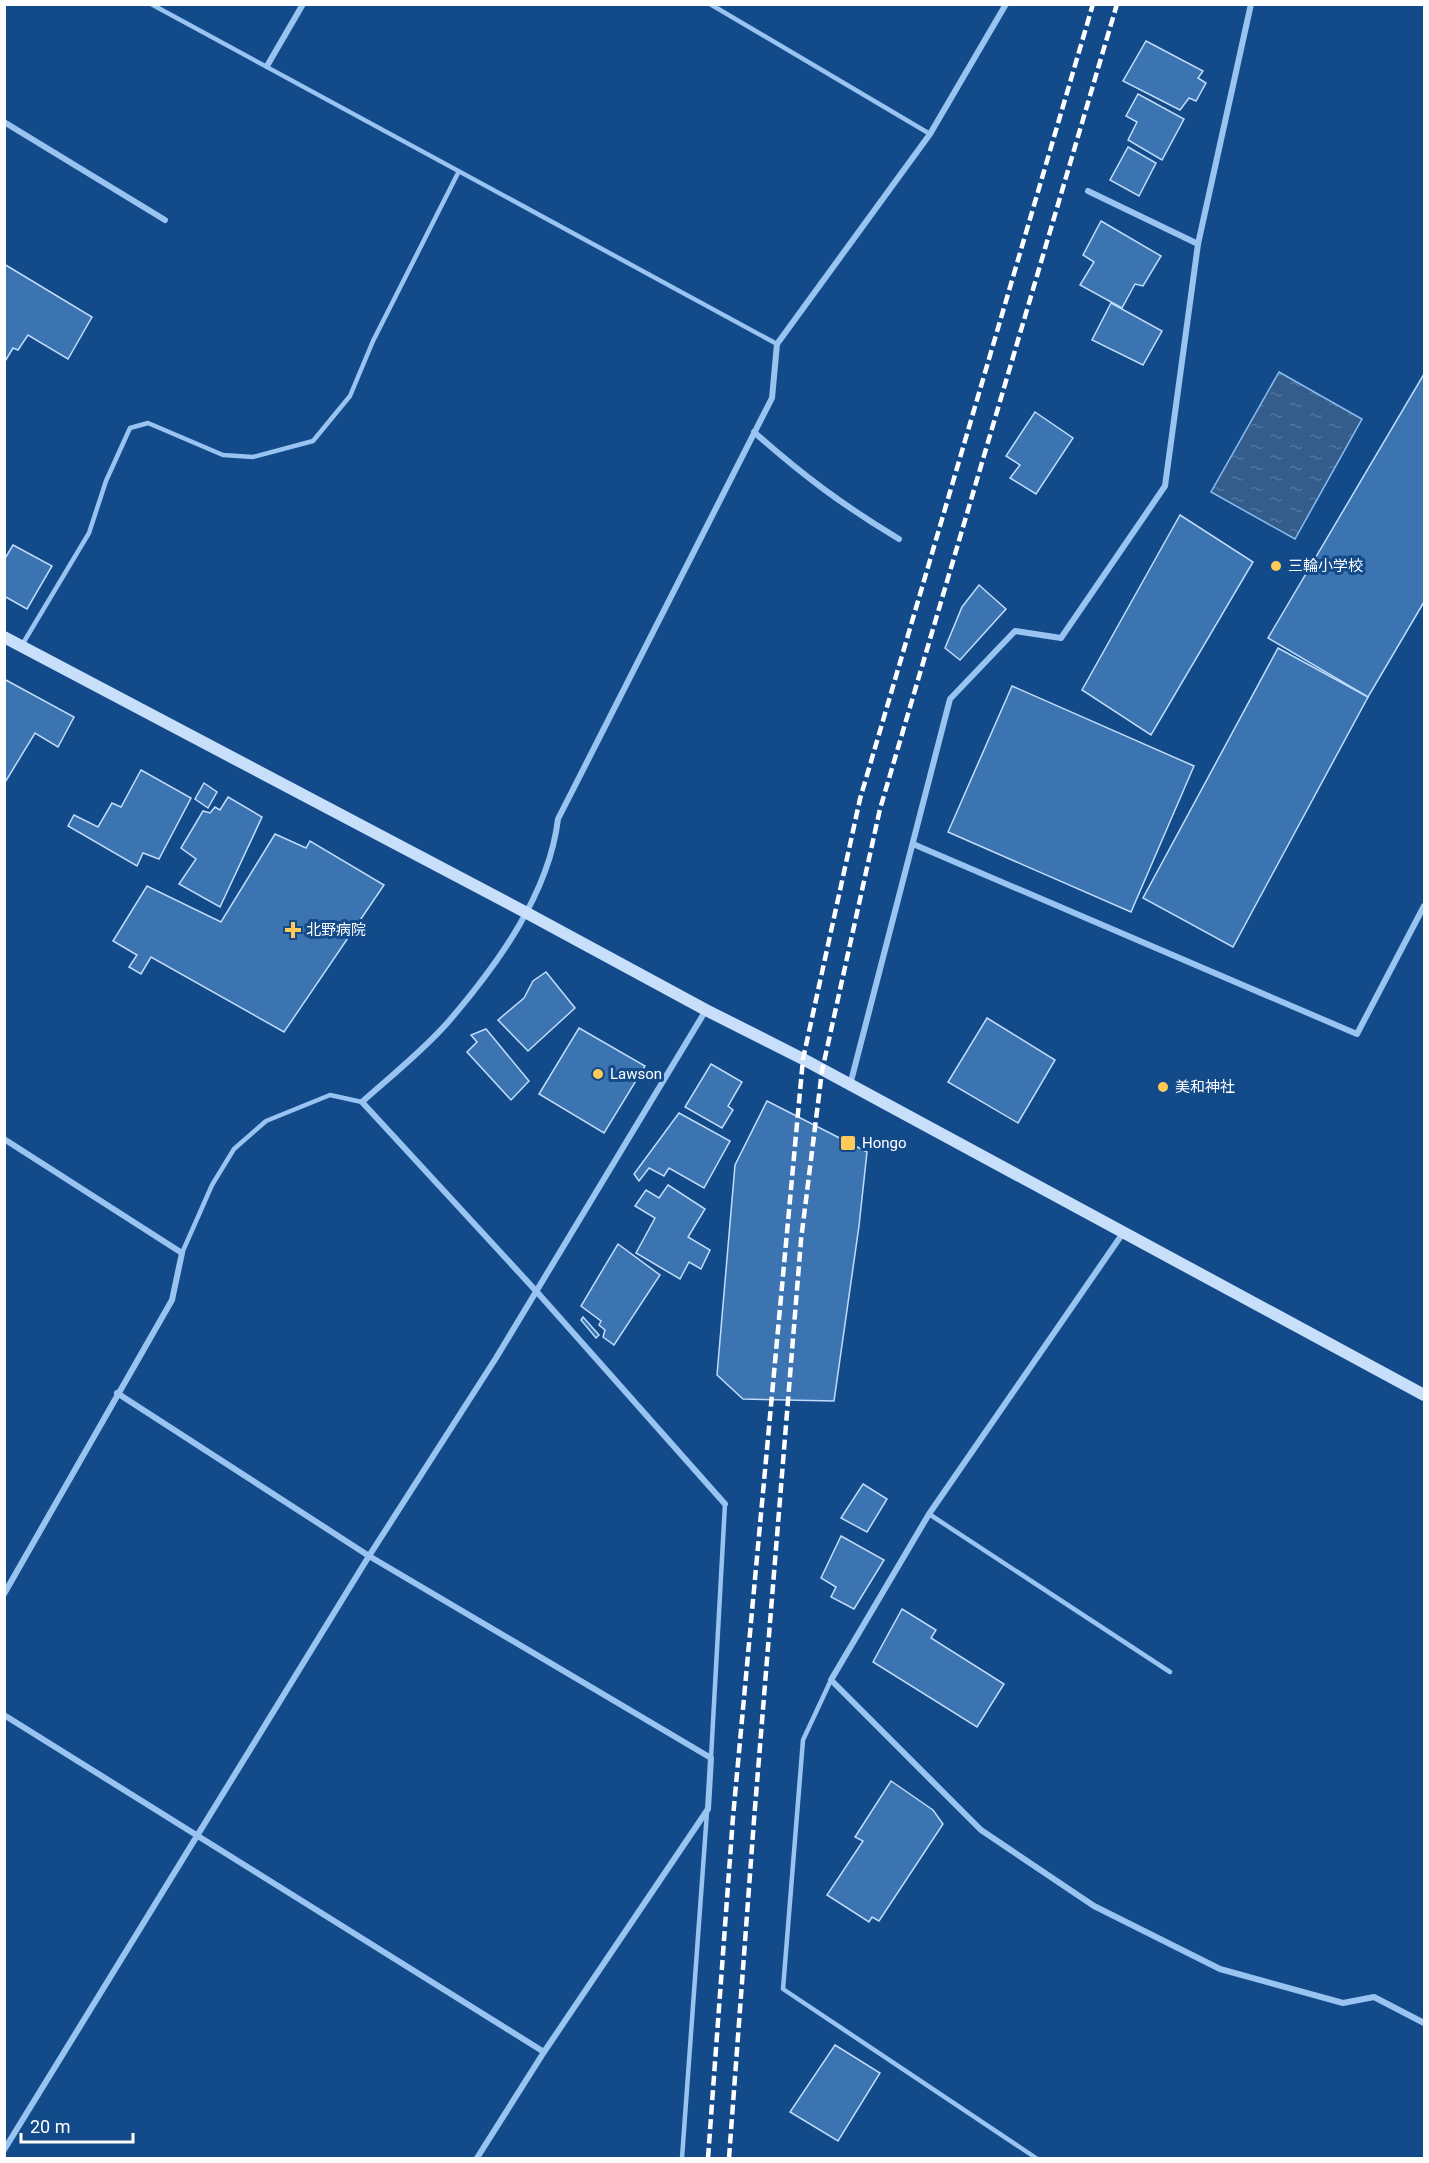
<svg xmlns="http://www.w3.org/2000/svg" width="1429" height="2163" font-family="Roboto,'Noto Sans JP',sans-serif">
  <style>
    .water { fill: url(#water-ripples); stroke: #8bbef3; stroke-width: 1.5 }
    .building { fill: #3c74b2; stroke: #c0ddfb; stroke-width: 1.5 }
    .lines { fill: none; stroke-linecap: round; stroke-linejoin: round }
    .lane { stroke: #99c3f0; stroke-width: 4.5 }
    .street { stroke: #99c3f0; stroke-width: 6 }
    .secondary { stroke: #c7dffb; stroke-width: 12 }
    .rail { stroke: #fff; stroke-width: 4.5; stroke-dasharray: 10 4.5; stroke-linecap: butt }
    .poi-dot { fill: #ffca58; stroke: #134a89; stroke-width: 2 }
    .labels { text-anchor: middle; stroke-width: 6; stroke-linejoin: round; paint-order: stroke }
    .poi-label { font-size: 15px; fill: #fff; stroke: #134a89; text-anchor: start }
  </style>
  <defs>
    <pattern id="water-ripples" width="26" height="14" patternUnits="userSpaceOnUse" patternTransform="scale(1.5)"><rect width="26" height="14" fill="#345d8b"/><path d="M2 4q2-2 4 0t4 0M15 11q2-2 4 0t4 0" fill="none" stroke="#52759c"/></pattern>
  </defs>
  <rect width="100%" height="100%" fill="#134a89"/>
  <path class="water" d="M1279 372 1362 419 1295 539 1211 492Z"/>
  <g class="building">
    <path d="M1146 41 1203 71 1198 78 1206 83 1196 101 1189 98 1180 110 1123 81Z"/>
    <path d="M1138 94 1184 119 1162 160 1128 140 1137 122 1126 116Z"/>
    <path d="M1128 147 1156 163 1139 196 1110 180Z"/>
    <path d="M1101 221 1161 256 1143 286 1135 284 1122 308 1080 285 1094 262 1083 255Z"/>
    <path d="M4 264 92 317 68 359 28 335 18 350 13 348 4 363Z"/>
    <path d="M1111 303 1162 331 1143 365 1092 340Z"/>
    <path d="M1424 374V602L1368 697 1268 638Z"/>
    <path d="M1035 412 1073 438 1036 494 1010 478 1020 465 1006 456Z"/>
    <path d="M1180 515 1253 562 1151 735 1082 690Z"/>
    <path d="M13 545 52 566 27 609 4 596V560Z"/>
    <path d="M979 585 1006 609 960 660 945 648 962 607Z"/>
    <path d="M1278 648 1368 697 1233 947 1143 898Z"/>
    <path d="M4 679 74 717 58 747 35 733 4 784Z"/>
    <path d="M1012 686 1194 766 1131 912 948 832Z"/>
    <path d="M141 770 191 798 159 859 143 853 137 866 68 826 74 815 98 827 112 803 121 807Z"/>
    <path d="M204 783 217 792 208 808 195 799Z"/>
    <path d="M228 797 262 817 220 907 179 884 196 859 181 848 203 811 210 813 215 807 220 810Z"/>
    <path d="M275 834 306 848 310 841 384 885 284 1032 151 957 141 974 129 967 137 955 113 941 147 886 221 922Z"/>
    <path d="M546 972 575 1008 528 1051 498 1020 524 998 533 981Z"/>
    <path d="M987 1018 1055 1060 1018 1123 948 1082Z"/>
    <path d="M579 1028 645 1066 604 1133 539 1094Z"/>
    <path d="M486 1029 529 1081 511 1100 467 1052 477 1042 471 1035Z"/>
    <path d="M711 1064 742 1082 728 1106 733 1110 722 1128 685 1107Z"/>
    <path d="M767 1101 867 1152 859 1226 834 1401 743 1399 717 1375 735 1165Z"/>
    <path d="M679 1113 730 1141 704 1188 669 1168 664 1176 649 1168 639 1181 634 1174Z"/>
    <path d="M668 1185 705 1209 688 1237 710 1250 701 1269 689 1262 680 1279 636 1253 655 1218 635 1206 646 1190 659 1198Z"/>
    <path d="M618 1244 660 1275 614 1345 603 1337 605 1330 599 1325 601 1321 581 1306Z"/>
    <path d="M583 1317 599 1335 596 1338 581 1320Z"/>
    <path d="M863 1484 887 1499 867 1532 841 1518Z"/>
    <path d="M841 1536 884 1560 854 1609 831 1597 836 1587 821 1578Z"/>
    <path d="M902 1609 936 1630 931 1638 1004 1684 977 1727 873 1662Z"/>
    <path d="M891 1781 933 1810 943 1824 879 1921 872 1917 869 1922 827 1895 863 1841 855 1837Z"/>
    <path d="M835 2045 880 2073 838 2141 790 2112Z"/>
  </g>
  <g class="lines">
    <g class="lane">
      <path d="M151 4 777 344"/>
      <path d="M710 4 930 134"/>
      <path d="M22 645 89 533 106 481 130 428 148 423 223 455 253 457 313 441 350 396 373 341 458 173"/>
      <path d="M182 1253 212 1185 234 1149 266 1121 330 1095 362 1102"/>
      <path d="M929 1514 1170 1672"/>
      <path d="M831 1680 803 1740 783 1989 1036 2158"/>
      <path d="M711 1758 725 1504"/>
      <path d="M682 2158 707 1812"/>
    </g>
    <g class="street">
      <path d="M267 66 303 4"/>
      <path d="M4 122 165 220"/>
      <path d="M1088 191 1198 244"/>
      <path d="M754 432C802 475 844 506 899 539"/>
      <path d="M913 844 1357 1034 1424 906"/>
      <path d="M850 1085 950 699 1015 631 1061 638 1165 486 1198 244 1251 4"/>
      <path d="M4 1139 182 1253 172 1300 4 1594"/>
      <path d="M1123 1233 929 1514 831 1680 981 1830 1094 1906 1220 1969 1343 2003 1374 1997 1424 2023"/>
      <path d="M117 1393 369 1556 711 1758 708 1809 544 2052 477 2158"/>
      <path d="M725 1504 537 1292 362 1102C391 1076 424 1050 449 1021 497 965 549 894 558 819L772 398 777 344 930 134 1006 4"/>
      <path d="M4 1715 544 2052"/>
      <path d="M4 2150 369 1556 496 1358 706 1010"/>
    </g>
    <path class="secondary" d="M4 637 525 912 706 1010 803 1059 1424 1395"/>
    <g class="rail">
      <path d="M708 2158 733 1817 803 1059 860 799 1093 4"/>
      <path d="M729 2158 754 1820 801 1240 822 1071 880 809 1117 4"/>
    </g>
  </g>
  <g class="poi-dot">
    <circle cx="1276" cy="566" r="6"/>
    <path d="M290 921h6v6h6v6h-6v6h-6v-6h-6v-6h6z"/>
    <circle cx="598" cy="1074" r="6"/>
    <circle cx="1163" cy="1087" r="6"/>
    <rect x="840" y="1135" width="16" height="16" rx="3"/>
  </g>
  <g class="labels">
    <g class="poi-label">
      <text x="1288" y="571">三輪小学校</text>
      <text x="306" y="935">北野病院</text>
      <text x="610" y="1079">Lawson</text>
      <text x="1175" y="1092">美和神社</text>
      <text x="862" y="1148">Hongo</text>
    </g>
  </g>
  <rect width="1429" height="2163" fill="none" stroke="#ffffff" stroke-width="12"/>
  <path d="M21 2133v9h112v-9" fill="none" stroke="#ffffff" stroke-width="3"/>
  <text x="30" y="2133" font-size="18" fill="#ffffff" stroke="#134a89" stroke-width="4.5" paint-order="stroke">20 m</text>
</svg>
